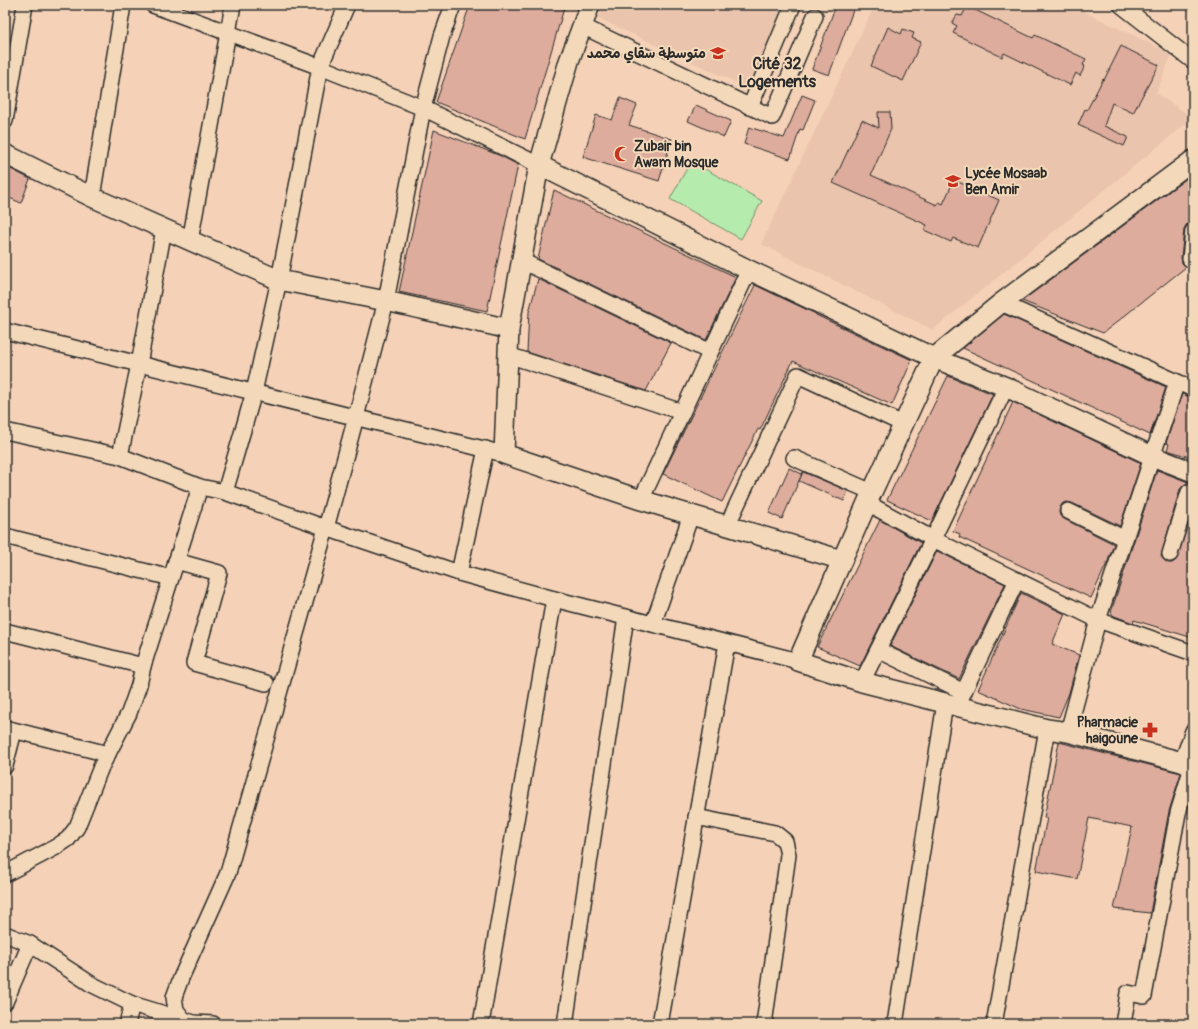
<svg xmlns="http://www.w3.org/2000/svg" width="1198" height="1029" font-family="Pangolin,'Playpen Sans Arabic',sans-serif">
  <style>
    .built { fill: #eac4ac }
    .green { fill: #b5ebad; stroke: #708b6c }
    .building { fill: #ddac9d; stroke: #2b2b2b }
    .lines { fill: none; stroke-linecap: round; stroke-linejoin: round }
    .minor-casing { stroke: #2b2b2b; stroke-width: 18 }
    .tertiary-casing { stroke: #2b2b2b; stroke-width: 22 }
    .minor { stroke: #f3d9ba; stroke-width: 15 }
    .tertiary { stroke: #f3d9ba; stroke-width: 19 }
    .labels { text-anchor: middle; stroke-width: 4; stroke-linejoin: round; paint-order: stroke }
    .poi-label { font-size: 14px; font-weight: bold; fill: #2b2b2b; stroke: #f3d9ba; text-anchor: end }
    .quarter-label { font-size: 16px; font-weight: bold; fill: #2b2b2b; stroke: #f3d9ba }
  </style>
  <rect width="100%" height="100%" fill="#f5d2b7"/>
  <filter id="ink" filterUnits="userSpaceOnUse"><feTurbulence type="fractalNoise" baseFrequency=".025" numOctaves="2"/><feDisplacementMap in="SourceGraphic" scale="8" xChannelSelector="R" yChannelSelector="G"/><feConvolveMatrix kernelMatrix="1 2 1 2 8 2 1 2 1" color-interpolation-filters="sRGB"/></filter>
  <g filter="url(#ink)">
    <g class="built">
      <path d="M605 5H784L748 88 598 18Z"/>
      <path d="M875 5H1070L1172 54 1156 93 1193 118 933 330 761 244Z"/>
    </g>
    <path class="green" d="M691 161 762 201 741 239 670 199Z"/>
    <g class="building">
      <path d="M470 5H565L525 139 436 102Z"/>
      <path d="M836 5H855L829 75 812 69Z"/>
      <path d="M967 6 1033 38 1035 35 1086 59 1083 65 1085 66 1080 76 1076 73 1070 85 1004 53 1002 57 953 33 957 26 952 23 957 15 962 16Z"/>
      <path d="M888 27 901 34 903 29 914 33 912 38 921 42 903 81 871 66Z"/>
      <path d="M1121 46 1159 65 1133 113 1112 103 1104 126 1128 137 1124 146 1078 125 1085 109 1087 110 1103 79 1104 80Z"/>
      <path d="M802 95 815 100 803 130 800 129 790 159 744 144 749 127 784 138Z"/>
      <path d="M620 98 637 105 629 125 672 139 659 181 583 157 596 115 612 120Z"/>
      <path d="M696 105 731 121 724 137 688 121Z"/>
      <path d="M878 112H890L891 129 871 175 937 205 939 202 943 204 954 180 999 200 978 248 953 238 951 242 924 230 927 225 833 183 862 120 879 128Z"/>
      <path d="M434 130 501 156 518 165 487 311 399 292Z"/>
      <path d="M5 166 30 179 21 203 5 196Z"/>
      <path d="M1187 178 1193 181 1190 223 1186 225 1184 230 1181 258 1182 263 1186 267 1103 333 1022 301Z"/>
      <path d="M554 190 736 277 706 340 538 259Z"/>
      <path d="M538 279 671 343 646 391 527 352 529 312Z"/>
      <path d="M755 285 816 314V315L912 360 892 405 793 361 760 430 758 429 722 502 663 474Z"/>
      <path d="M1004 314 1166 387 1150 435 963 348Z"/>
      <path d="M948 376 993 394 932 521 887 500Z"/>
      <path d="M1182 394 1193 398V458L1167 450 1169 444 1166 443Z"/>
      <path d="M1013 402 1141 463 1120 526 1072 503 1067 502 1063 503 1060 507 1059 512 1060 516 1064 519 1114 544 1108 561 1091 598 959 537 960 534 953 531Z"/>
      <path d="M789 468 802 474 782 519 769 513Z"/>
      <path d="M1157 470 1188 482 1180 489 1161 556 1164 560 1168 563H1172L1176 560 1193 510V638L1134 620 1133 623 1112 615V613L1111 612Z"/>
      <path d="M803 472 848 491 844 501 799 481Z"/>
      <path d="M880 520 921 543 860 666 817 647Z"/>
      <path d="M937 551 1005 584 959 679 890 646Z"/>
      <path d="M1021 593 1065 614 1052 644 1079 655 1069 693 1059 717 1021 709 978 690Z"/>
      <path d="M1059 742 1181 773 1169 811 1150 913 1114 909 1132 827 1089 818 1077 879 1036 871 1047 818H1044Z"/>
    </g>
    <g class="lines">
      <defs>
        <g id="minor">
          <path d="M153 5 320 67 423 108 539 165"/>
          <path d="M1121 5 1193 61"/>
          <path d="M582 26 772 117 815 16"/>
          <path d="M750 107 793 5"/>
          <path d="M5 121 25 5"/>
          <path d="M92 197 123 5"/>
          <path d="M190 241 233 5"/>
          <path d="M1190 259 1193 231"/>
          <path d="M522 261 710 352"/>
          <path d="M1001 303 1193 389"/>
          <path d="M5 331 504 454"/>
          <path d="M508 355 682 412"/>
          <path d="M5 431 120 456 200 487 225 492 326 528 459 573 554 599 798 661"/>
          <path d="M120 456 139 364 164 229"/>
          <path d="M794 458 872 492"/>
          <path d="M225 492 254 392 279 280 320 67 347 5"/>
          <path d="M641 500 749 270"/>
          <path d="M867 503 933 539 1098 620 1193 653"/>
          <path d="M1068 511 1125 539"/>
          <path d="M727 526 798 375 903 424"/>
          <path d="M5 536 171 578"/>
          <path d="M1170 554 1189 492 1193 494"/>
          <path d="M176 561 219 573 194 663 266 683"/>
          <path d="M459 573 486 449"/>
          <path d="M653 624 691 515"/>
          <path d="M5 631 143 666"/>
          <path d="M878 650 964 692"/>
          <path d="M862 682 933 539 1006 387"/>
          <path d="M957 706 1017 580"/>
          <path d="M5 728 108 754"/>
          <path d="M1068 732 1098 620 1177 382"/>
          <path d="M1182 762 1193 731"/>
          <path d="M5 766 14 731"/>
          <path d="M696 817 775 833 785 841 788 855 764 1024"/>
          <path d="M5 874 56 847 68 839 77 827 101 767 129 713 139 685 143 666 200 487"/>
          <path d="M5 934 30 944 91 984 132 1004 184 1020"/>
          <path d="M5 1002 30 944"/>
          <path d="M127 1024 132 1004"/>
          <path d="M213 1024 194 1023 184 1020 176 1010 174 997 181 978 228 873 326 528 356 417 386 301 423 108 442 36 453 5"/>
          <path d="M481 1024 554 599"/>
          <path d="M565 1024 626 617"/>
          <path d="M660 1024 727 643"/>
          <path d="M895 1024 945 703"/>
          <path d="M994 1024 1047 729"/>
          <path d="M1123 1024 1128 993 1144 996 1178 813 1192 767"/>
        </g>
        <g id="tertiary">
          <path d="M590 5 569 61 539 165 509 329 504 454 641 500 842 560"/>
          <path d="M5 154 92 197 279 280 386 301 509 329"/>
          <path d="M1193 160 1001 303 934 358 867 503 798 661 862 682 1047 729 1068 732 1182 762 1193 767"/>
          <path d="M539 165 749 270 934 358 1006 387 1152 456 1193 472"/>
        </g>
      </defs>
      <use href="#minor" class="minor-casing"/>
      <use href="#tertiary" class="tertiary-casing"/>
      <use href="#minor" class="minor"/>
      <use href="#tertiary" class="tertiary"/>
    </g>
  </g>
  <defs>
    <symbol id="school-bare" viewBox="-9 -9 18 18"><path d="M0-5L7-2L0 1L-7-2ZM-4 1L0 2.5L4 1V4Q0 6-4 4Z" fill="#c8321e" stroke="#f3d9ba" stroke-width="2.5" paint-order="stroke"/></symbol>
    <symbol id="mosque-bare" viewBox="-9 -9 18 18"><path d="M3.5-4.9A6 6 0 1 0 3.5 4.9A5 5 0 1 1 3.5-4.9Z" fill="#c8321e" stroke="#f3d9ba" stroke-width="2.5" paint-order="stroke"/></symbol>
    <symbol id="pharmacy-bare" viewBox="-9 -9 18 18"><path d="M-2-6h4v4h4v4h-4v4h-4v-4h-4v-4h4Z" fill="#c8321e" stroke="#f3d9ba" stroke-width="2.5" paint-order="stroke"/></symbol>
  </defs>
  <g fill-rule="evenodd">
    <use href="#school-bare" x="707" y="42" width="22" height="22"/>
    <use href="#mosque-bare" x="611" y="143" width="22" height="22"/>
    <use href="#school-bare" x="942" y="170" width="22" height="22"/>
    <use href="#pharmacy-bare" x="1139" y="719" width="22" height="22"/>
  </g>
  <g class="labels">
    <g class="poi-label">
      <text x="706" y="58">متوسطة سقاي محمد</text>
      <text x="634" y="151" text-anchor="start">Zubair bin<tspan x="634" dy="16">Awam Mosque</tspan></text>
      <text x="965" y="178" text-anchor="start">Lycée Mosaab<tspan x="965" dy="16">Ben Amir</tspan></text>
      <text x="1138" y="727">Pharmacie<tspan x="1138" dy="16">haigoune</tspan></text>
    </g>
    <g class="quarter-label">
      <text x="777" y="69">Cité 32<tspan x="777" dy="18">Logements</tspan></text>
    </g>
  </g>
  <rect width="1198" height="1029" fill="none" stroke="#f3d9ba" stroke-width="20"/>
  <rect x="10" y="10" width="1178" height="1009" fill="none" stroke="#2b2b2b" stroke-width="1.5" filter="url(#ink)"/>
</svg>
